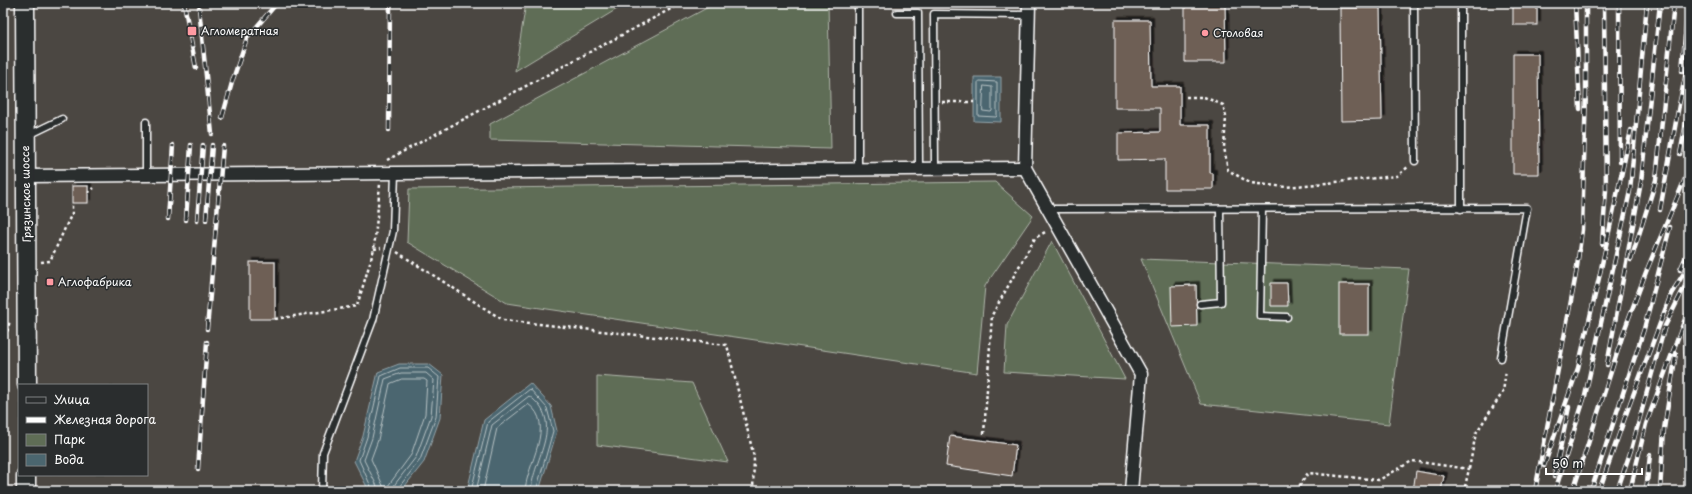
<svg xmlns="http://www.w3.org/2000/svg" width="1692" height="494" font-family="'Playpen Sans',sans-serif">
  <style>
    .built { fill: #4c4642; fill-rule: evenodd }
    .green { fill: #5f6d56; stroke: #afb6aa }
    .water { fill: #4b666f; stroke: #93a3a9 }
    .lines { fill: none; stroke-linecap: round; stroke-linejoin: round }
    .shore { stroke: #b7c2c5; stroke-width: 1 }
    .building { fill: #6e5f55; stroke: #fff; filter: url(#shadow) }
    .service-casing { stroke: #fff; stroke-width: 9 }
    .minor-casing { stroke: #fff; stroke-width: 15 }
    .secondary-casing { stroke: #fff; stroke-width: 21 }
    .path { stroke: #fff; stroke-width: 2.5; stroke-dasharray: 3 3; stroke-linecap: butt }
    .service { stroke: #2a2d2e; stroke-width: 6 }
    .minor { stroke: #2a2d2e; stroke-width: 12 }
    .secondary { stroke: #2a2d2e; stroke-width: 18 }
    .rail-casing { stroke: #fff; stroke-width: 4.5 }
    .rail { stroke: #2a2d2e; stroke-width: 3; stroke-dasharray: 9; stroke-linecap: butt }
    .poi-dot { fill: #ff9aa2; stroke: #2a2d2e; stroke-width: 1.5 }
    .labels { text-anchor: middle; stroke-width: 3; stroke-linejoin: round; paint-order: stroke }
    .poi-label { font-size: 11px; fill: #fff; stroke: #2a2d2e; text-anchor: start }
    .street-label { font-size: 11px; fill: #fff; stroke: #2a2d2e }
  </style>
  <defs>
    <filter id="shadow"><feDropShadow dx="3.5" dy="-3.5" stdDeviation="0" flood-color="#0009"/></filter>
  </defs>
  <rect width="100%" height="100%" fill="#3e3c3a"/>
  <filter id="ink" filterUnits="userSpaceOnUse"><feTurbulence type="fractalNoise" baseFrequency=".025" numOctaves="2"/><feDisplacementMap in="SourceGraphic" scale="8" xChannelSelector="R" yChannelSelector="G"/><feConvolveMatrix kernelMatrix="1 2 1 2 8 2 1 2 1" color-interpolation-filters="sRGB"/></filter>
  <g filter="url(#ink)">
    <path class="built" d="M3 3H1689V491H3ZM19 385H147V475H19Z"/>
    <g class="green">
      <path d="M526 3H627L515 71Z"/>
      <path d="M716 3H828L831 149 490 140V124Z"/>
      <path d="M995 182 1033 216 985 286 977 373 507 303 407 242 409 189Z"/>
      <path d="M1052 241 1125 379 1004 372 1007 325Z"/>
      <path d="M1141 259 1409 269 1389 424 1201 404Z"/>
      <path d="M597 376 692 383 728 462 597 445Z"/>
    </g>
    <g class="water">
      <path d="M974 77H1001V122L974 121Z"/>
      <path d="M399 364H429L443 375 440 418 424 462 401 491H369L354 461 363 436 378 372Z"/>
      <path d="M530 383 551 406 557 431 539 491H467L484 420Z"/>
    </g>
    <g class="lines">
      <g class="shore">
        <path d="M980 81 997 82V116L996 117 978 116V83Z"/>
        <path d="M984 86 992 87V111L991 112 983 111Z"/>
        <path d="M402 379H424L427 381 425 414 411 455 385 490 371 459 378 440 390 384Z"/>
        <path d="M373 491 359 460 367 437 381 376 400 368H428L439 377 436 417 420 460 399 487V491"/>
        <path d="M378 491 377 486 364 460 372 438 385 379 401 373H426L434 380 431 416 416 457 395 484 394 491"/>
        <path d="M471 491 488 422 530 389 547 408 553 431 536 491"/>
        <path d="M476 491 492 425 529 396C566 422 533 458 531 491"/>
        <path d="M483 491 497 428 528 404C557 424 526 465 525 491"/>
      </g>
    </g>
    <g class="building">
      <path d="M1185 3H1225L1226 62H1185Z"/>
      <rect x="1513" y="3" width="24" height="22"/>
      <path d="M1340 8H1380L1382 120 1341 121Z"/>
      <path d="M1115 20H1150L1151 86H1180V125H1210V173H1213V189H1165V159L1118 160V133L1160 132V108H1115Z"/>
      <path d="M1513 54H1538L1539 174H1513Z"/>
      <rect x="72" y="186" width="16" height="17"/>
      <rect x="250" y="262" width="25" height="57"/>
      <path d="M1271 283H1287L1288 306H1271Z"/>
      <rect x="1339" y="284" width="30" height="50"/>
      <path d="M1196 285 1197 326 1172 327 1171 286Z"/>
      <path d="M950 436 1016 445 1012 476 946 466Z"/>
      <path d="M1416 471 1444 476 1441 491H1413Z"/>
    </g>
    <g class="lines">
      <defs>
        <g id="service">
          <path d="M858 3V170"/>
          <path d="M1414 3 1415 161"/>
          <path d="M897 13H918L919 169"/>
          <path d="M146 122V175"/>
          <path d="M29 135 62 119"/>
          <path d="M935 169 934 14 1028 15"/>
          <path d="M1048 209 1527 208 1501 358"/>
          <path d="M1262 209 1260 316 1287 317"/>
          <path d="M1461 209V3"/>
          <path d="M1200 304 1221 302 1220 209"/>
          <path d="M322 491 323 453 373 320 393 231 395 173"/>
        </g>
        <g id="minor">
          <path d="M1029 3 1025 168 1141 374 1131 491"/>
          <path d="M26 176 1025 168"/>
        </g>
        <g id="secondary">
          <path d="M25 3 27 385"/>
          <path d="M26 491V475"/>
        </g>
      </defs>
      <use href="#service" class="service-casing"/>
      <use href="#minor" class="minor-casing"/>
      <use href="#secondary" class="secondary-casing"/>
      <g class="path">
        <path d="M1186 97H1204L1223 105 1226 117 1224 147 1228 170 1250 183 1286 187 1397 176 1408 167"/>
        <path d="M942 102H974"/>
        <path d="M387 160 682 3"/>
        <path d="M88 193 94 188"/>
        <path d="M374 249 381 248"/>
        <path d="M397 252 503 320 727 345 754 457 753 491"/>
        <path d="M41 262 50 261 72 213V204"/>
        <path d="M275 319 357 306 374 249 380 184"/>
        <path d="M3 349 10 320"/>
        <path d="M3 402 4 349"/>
        <path d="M984 434 992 315 1035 238 1047 231"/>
        <path d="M1469 469 1476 433 1503 392 1506 370"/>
        <path d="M1296 491 1308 473 1379 480 1412 461 1469 469 1464 491"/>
      </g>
      <use href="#service" class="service"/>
      <use href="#minor" class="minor"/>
      <use href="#secondary" class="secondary"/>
      <defs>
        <g id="rail">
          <path d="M184 3 196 68"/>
          <path d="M1575 3 1580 109"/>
          <path d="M1619 3 1620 162"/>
          <path d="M199 8 212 134"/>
          <path d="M1682 71 1688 3"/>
          <path d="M222 118 233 79 247 38 277 3"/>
          <path d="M389 130 390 3"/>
          <path d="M1680 154 1689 108"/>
          <path d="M1660 210 1679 105 1689 59"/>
          <path d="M168 219 173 145"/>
          <path d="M186 220 191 145"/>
          <path d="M206 220 212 145"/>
          <path d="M197 221 203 145"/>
          <path d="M1602 244 1606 190 1604 3"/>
          <path d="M1631 260 1656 180 1674 3"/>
          <path d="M1680 270 1689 250"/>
          <path d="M1684 324 1689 403"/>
          <path d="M207 329 223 146"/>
          <path d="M1607 365 1641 182 1660 3"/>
          <path d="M1544 466 1578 368 1599 278 1631 130"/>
          <path d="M198 469 207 342"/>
          <path d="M1554 477 1569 407"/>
          <path d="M1535 491 1576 274 1582 230 1586 91V3"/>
          <path d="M1555 491 1585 396 1630 191 1647 3"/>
          <path d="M1573 491 1624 331 1646 272 1689 169"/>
          <path d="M1591 491 1644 329 1670 227"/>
          <path d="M1599 491 1629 406 1671 294 1689 265"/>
          <path d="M1617 491 1631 450 1665 326 1689 278"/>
          <path d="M1630 491 1646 424 1689 308"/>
          <path d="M1646 491 1650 455"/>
          <path d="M1660 491 1664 429 1676 353"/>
        </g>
      </defs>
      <use href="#rail" class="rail-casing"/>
      <use href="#rail" class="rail"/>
    </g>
  </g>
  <g class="poi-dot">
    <rect x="187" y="26" width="10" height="10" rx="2"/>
    <circle cx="1205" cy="33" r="4"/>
    <rect x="46" y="278" width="8" height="8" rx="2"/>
  </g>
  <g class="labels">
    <g class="poi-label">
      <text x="201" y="35">Агломератная</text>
      <text x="1213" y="37">Столовая</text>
      <text x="58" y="286">Аглофабрика</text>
    </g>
    <g class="street-label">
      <text transform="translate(26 194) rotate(-91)" y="4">Грязинское шоссе</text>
    </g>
  </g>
  <rect width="1692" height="494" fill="none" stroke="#2a2d2e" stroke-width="16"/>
  <rect x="8" y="8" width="1676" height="478" fill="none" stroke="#fff" stroke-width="1.5" filter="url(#ink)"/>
  <rect x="18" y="384" width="130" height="92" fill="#2a2d2e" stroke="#7f8182"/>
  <rect x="26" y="397" width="20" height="6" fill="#2a2d2e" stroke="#7f8182"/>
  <text x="54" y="404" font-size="12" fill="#ffffff">Улица</text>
  <rect x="26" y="417" width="20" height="6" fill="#ffffff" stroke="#7f8182"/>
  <text x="54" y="424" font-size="12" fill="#ffffff">Железная дорога</text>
  <rect x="26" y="434" width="20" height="12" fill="#5f6d56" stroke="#7f8182"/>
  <text x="54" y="444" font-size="12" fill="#ffffff">Парк</text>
  <rect x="26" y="454" width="20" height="12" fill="#4b666f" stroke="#7f8182"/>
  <text x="54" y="464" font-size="12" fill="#ffffff">Вода</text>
  <path d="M1546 468v6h96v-6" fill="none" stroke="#ffffff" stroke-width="2"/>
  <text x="1552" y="468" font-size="12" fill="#ffffff" stroke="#2a2d2e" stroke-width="3" paint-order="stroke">50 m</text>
</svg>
